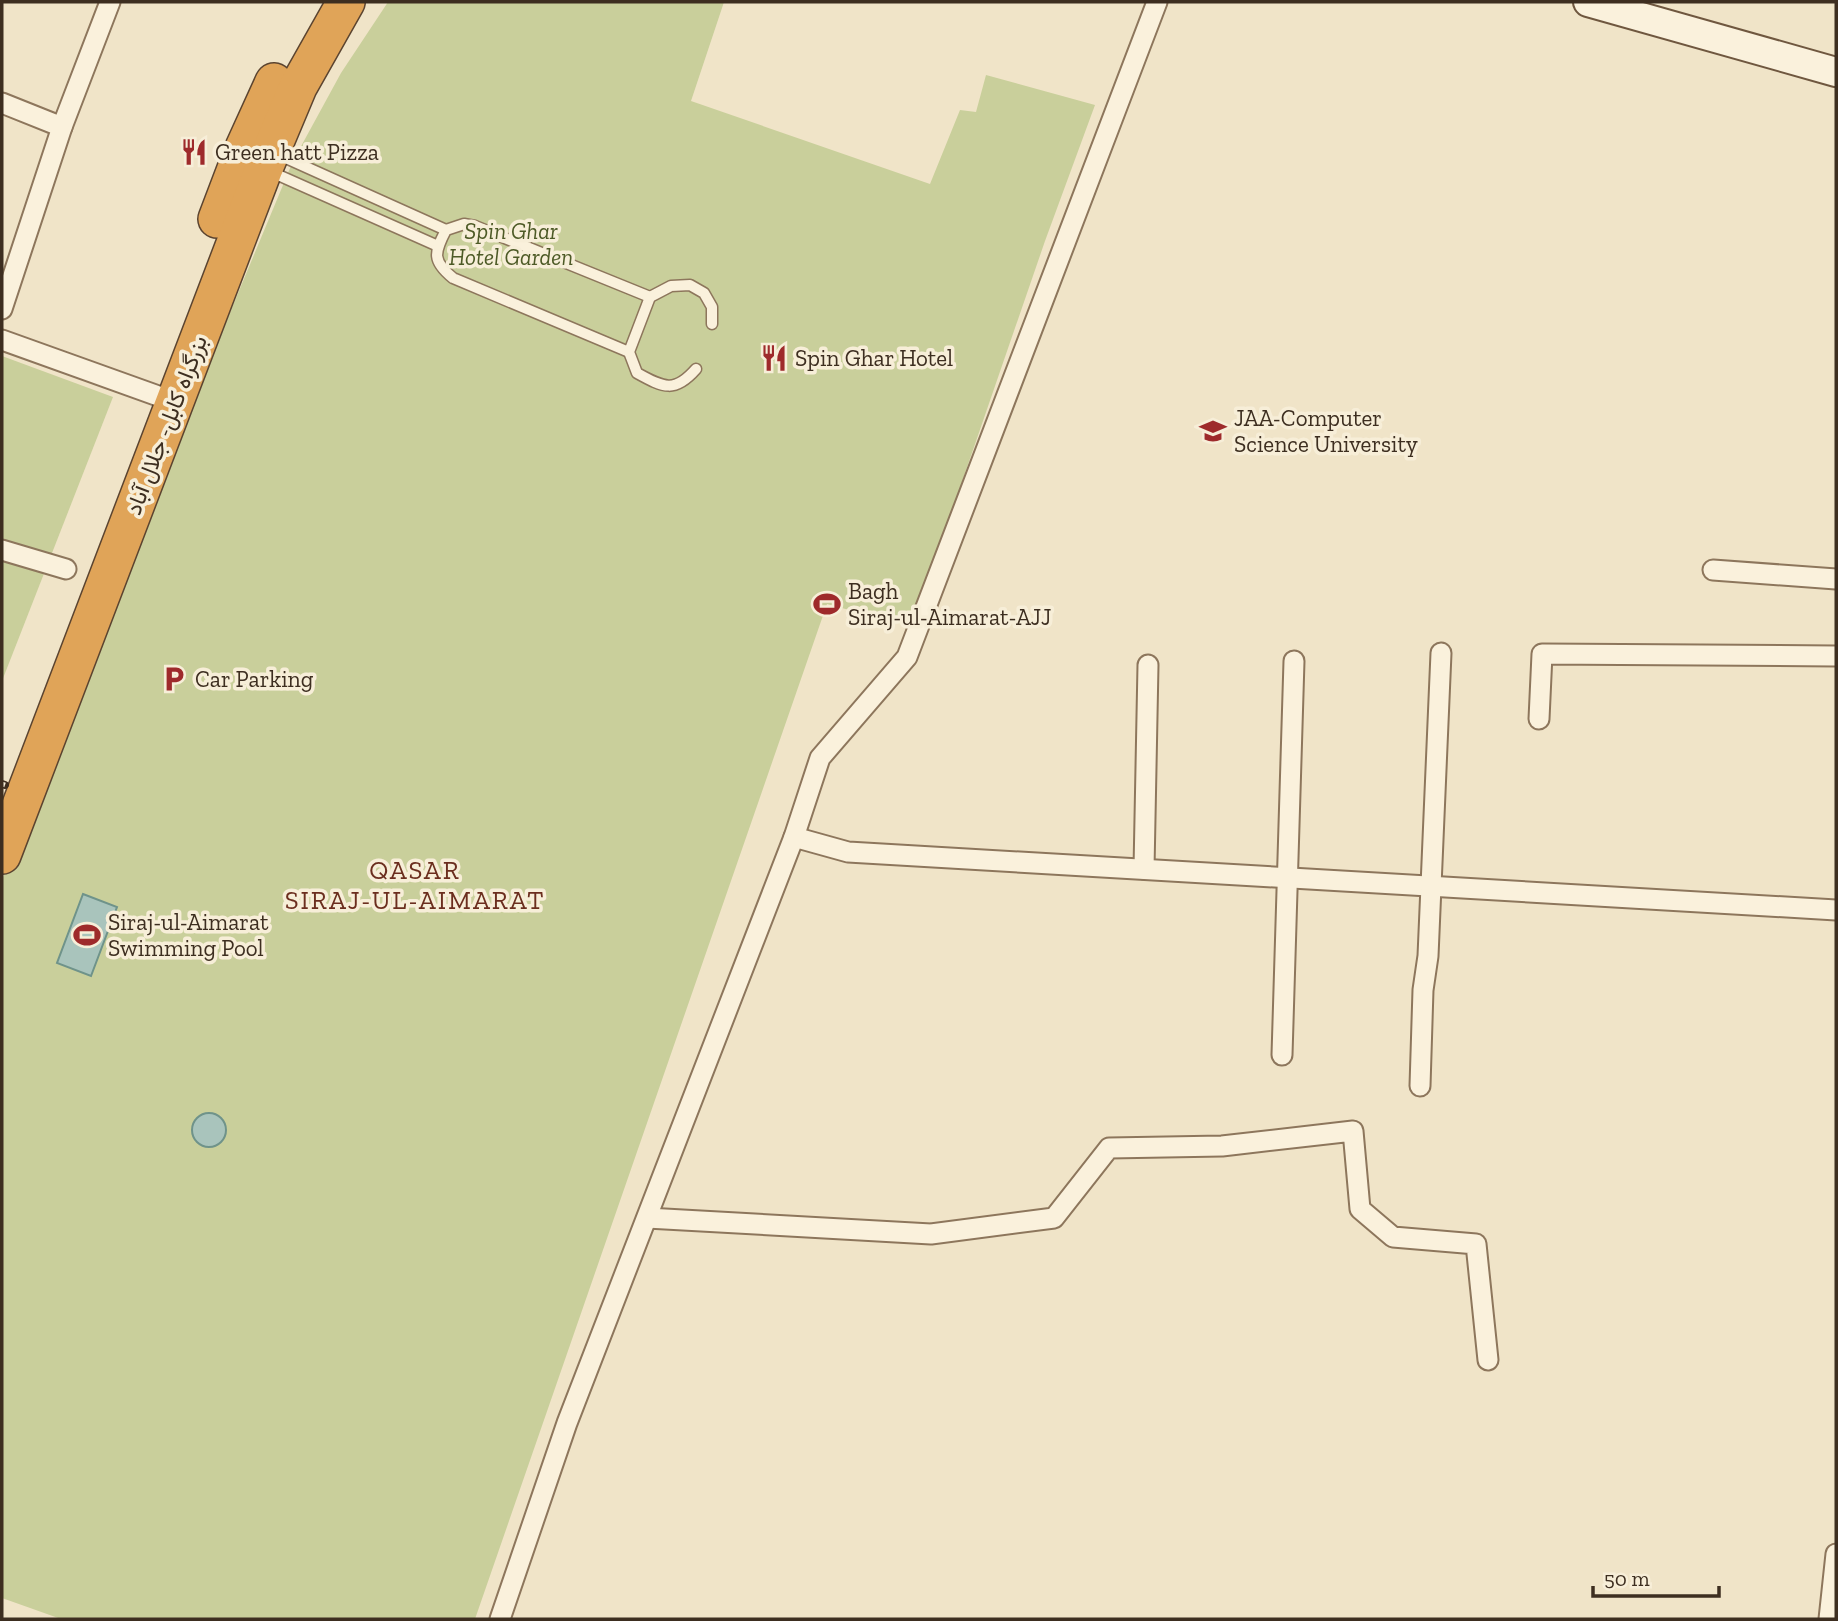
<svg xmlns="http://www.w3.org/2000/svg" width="1838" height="1621" font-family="'Zilla Slab',Vazirmatn,serif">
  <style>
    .green { fill: #c9cf9b }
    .water { fill: #a9c4bc; stroke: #6f938a; stroke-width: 2 }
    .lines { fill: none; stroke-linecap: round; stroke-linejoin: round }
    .lane-casing { stroke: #8d765c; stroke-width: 13 }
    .street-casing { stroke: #8d765c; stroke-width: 23 }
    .secondary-casing { stroke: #6f573f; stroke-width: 32 }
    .highway-casing { stroke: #5b4430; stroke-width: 40 }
    .lane { stroke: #faf1dc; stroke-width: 10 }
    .street { stroke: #faf1dc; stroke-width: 19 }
    .secondary { stroke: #faf1dc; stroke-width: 28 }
    .highway { stroke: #e0a458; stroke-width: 37 }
    .rail-casing { stroke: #3d2e20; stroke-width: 8 }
    .rail { stroke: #f7eed8; stroke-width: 5; stroke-dasharray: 16; stroke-linecap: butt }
    .labels { text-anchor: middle; stroke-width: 7; stroke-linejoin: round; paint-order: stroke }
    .poi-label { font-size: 23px; fill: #3d2e20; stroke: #f7eed8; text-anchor: start }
    .park-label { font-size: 23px; font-style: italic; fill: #4d5a26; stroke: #f7eed8 }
    .street-label { font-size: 23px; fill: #3d2e20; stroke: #f7eed8 }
    .quarter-label { font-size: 26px; letter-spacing: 2px; fill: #6b2e1e; stroke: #f7eed8 }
  </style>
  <rect width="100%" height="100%" fill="#f0e4c8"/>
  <g class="green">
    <path d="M388 2H724L691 101 930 184 960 110 976 112 986 75 1095 105 1045 241 912 627 827 604 475 1619H61L2 1598V880L204 375 293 161 341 73Z"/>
    <path d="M2 356 113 397 2 681Z"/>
  </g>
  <g class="water">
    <path d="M83 894 117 907 91 976 57 963Z"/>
    <circle cx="209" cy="1130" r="17"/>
  </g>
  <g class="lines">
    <defs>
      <g id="lane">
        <path d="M277 154 446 230"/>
        <path d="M269 171 438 246"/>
        <path d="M629 352 453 278C432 261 434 253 446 230L464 224 475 226 650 297"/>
        <path d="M696 369C675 393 664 388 637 373L629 352 650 297 671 286 690 285 704 293 712 307V324"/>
      </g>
      <g id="street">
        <path d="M2 103 62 127"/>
        <path d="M2 309 62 127 110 2"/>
        <path d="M2 340 175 402"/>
        <path d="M2 550 66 569"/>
        <path d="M1713 570 1836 579"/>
        <path d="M1539 719 1542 654 1836 656"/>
        <path d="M794 837 848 852 1836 910"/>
        <path d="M1144 869 1148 665"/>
        <path d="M1282 1055 1294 661"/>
        <path d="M1420 1086 1423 990 1428 956 1441 653"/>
        <path d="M647 1218 931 1234 1054 1218 1109 1148 1222 1146 1353 1131 1360 1209 1393 1237 1476 1244 1488 1360"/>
        <path d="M500 1619 567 1423 794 837 820 758 907 657 1157 2"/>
        <path d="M1829 1619 1836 1554"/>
      </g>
      <path id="secondary" d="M1588 2 1836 72"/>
      <g id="highway">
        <path d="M217 219 244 148 274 82"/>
        <path d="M2 855 264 168 298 87 346 2"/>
      </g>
    </defs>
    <use href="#lane" class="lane-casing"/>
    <use href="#street" class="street-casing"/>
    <use href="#secondary" class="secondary-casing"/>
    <use href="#highway" class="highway-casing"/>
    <use href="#lane" class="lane"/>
    <use href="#street" class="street"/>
    <use href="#secondary" class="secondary"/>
    <use href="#highway" class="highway"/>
    <defs>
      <path id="rail" d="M2 784 5 785"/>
    </defs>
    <use href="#rail" class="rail-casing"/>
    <use href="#rail" class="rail"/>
  </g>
  <defs>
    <symbol id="restaurant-bare" viewBox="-9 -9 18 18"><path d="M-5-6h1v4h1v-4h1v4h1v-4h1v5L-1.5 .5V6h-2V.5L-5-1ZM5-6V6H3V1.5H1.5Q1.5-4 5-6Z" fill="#9e2a2b" stroke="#f7eed8" stroke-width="2.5" paint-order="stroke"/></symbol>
    <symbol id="university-bare" viewBox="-9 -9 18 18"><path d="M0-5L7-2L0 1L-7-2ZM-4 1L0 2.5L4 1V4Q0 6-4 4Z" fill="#9e2a2b" stroke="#f7eed8" stroke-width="2.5" paint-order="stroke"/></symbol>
    <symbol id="stadium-bare" viewBox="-9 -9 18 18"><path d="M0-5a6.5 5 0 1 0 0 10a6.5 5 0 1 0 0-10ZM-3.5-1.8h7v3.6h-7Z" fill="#9e2a2b" stroke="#f7eed8" stroke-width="2.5" paint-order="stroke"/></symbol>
    <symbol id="parking-bare" viewBox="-9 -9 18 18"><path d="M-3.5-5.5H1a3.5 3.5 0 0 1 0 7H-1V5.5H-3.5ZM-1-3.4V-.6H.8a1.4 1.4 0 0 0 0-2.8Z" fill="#9e2a2b" stroke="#f7eed8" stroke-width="2.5" paint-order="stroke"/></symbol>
  </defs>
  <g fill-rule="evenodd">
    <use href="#restaurant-bare" x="175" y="133" width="38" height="38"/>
    <use href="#restaurant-bare" x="755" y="339" width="38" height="38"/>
    <use href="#university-bare" x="1194" y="412" width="38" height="38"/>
    <use href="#stadium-bare" x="808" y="585" width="38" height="38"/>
    <use href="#parking-bare" x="155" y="660" width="38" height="38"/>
    <use href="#stadium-bare" x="68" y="916" width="38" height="38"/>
  </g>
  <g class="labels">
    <g class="poi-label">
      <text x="215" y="160">Green hatt Pizza</text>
      <text x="795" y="366">Spin Ghar Hotel</text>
      <text x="1234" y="426">JAA-Computer<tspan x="1234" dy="26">Science University</tspan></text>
      <text x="848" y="599">Bagh<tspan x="848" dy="26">Siraj-ul-Aimarat-AJJ</tspan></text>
      <text x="195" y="687">Car Parking</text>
      <text x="108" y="930">Siraj-ul-Aimarat<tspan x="108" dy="26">Swimming Pool</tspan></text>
    </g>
    <g class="park-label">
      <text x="511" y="239">Spin Ghar<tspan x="511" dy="26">Hotel Garden</tspan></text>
    </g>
    <g class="street-label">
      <text transform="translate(166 425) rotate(-69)" y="8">بزرگراه کابل- جلال آباد</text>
    </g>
    <g class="quarter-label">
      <text x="415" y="879">QASAR<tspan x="415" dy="30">SIRAJ-UL-AIMARAT</tspan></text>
    </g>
  </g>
  <rect width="1838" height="1621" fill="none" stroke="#3d2e20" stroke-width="7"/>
  <path d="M1593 1586v10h126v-10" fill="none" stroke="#3d2e20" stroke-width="3.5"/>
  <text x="1604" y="1586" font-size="21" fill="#3d2e20" stroke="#f7eed8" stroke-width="5" paint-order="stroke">50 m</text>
</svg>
